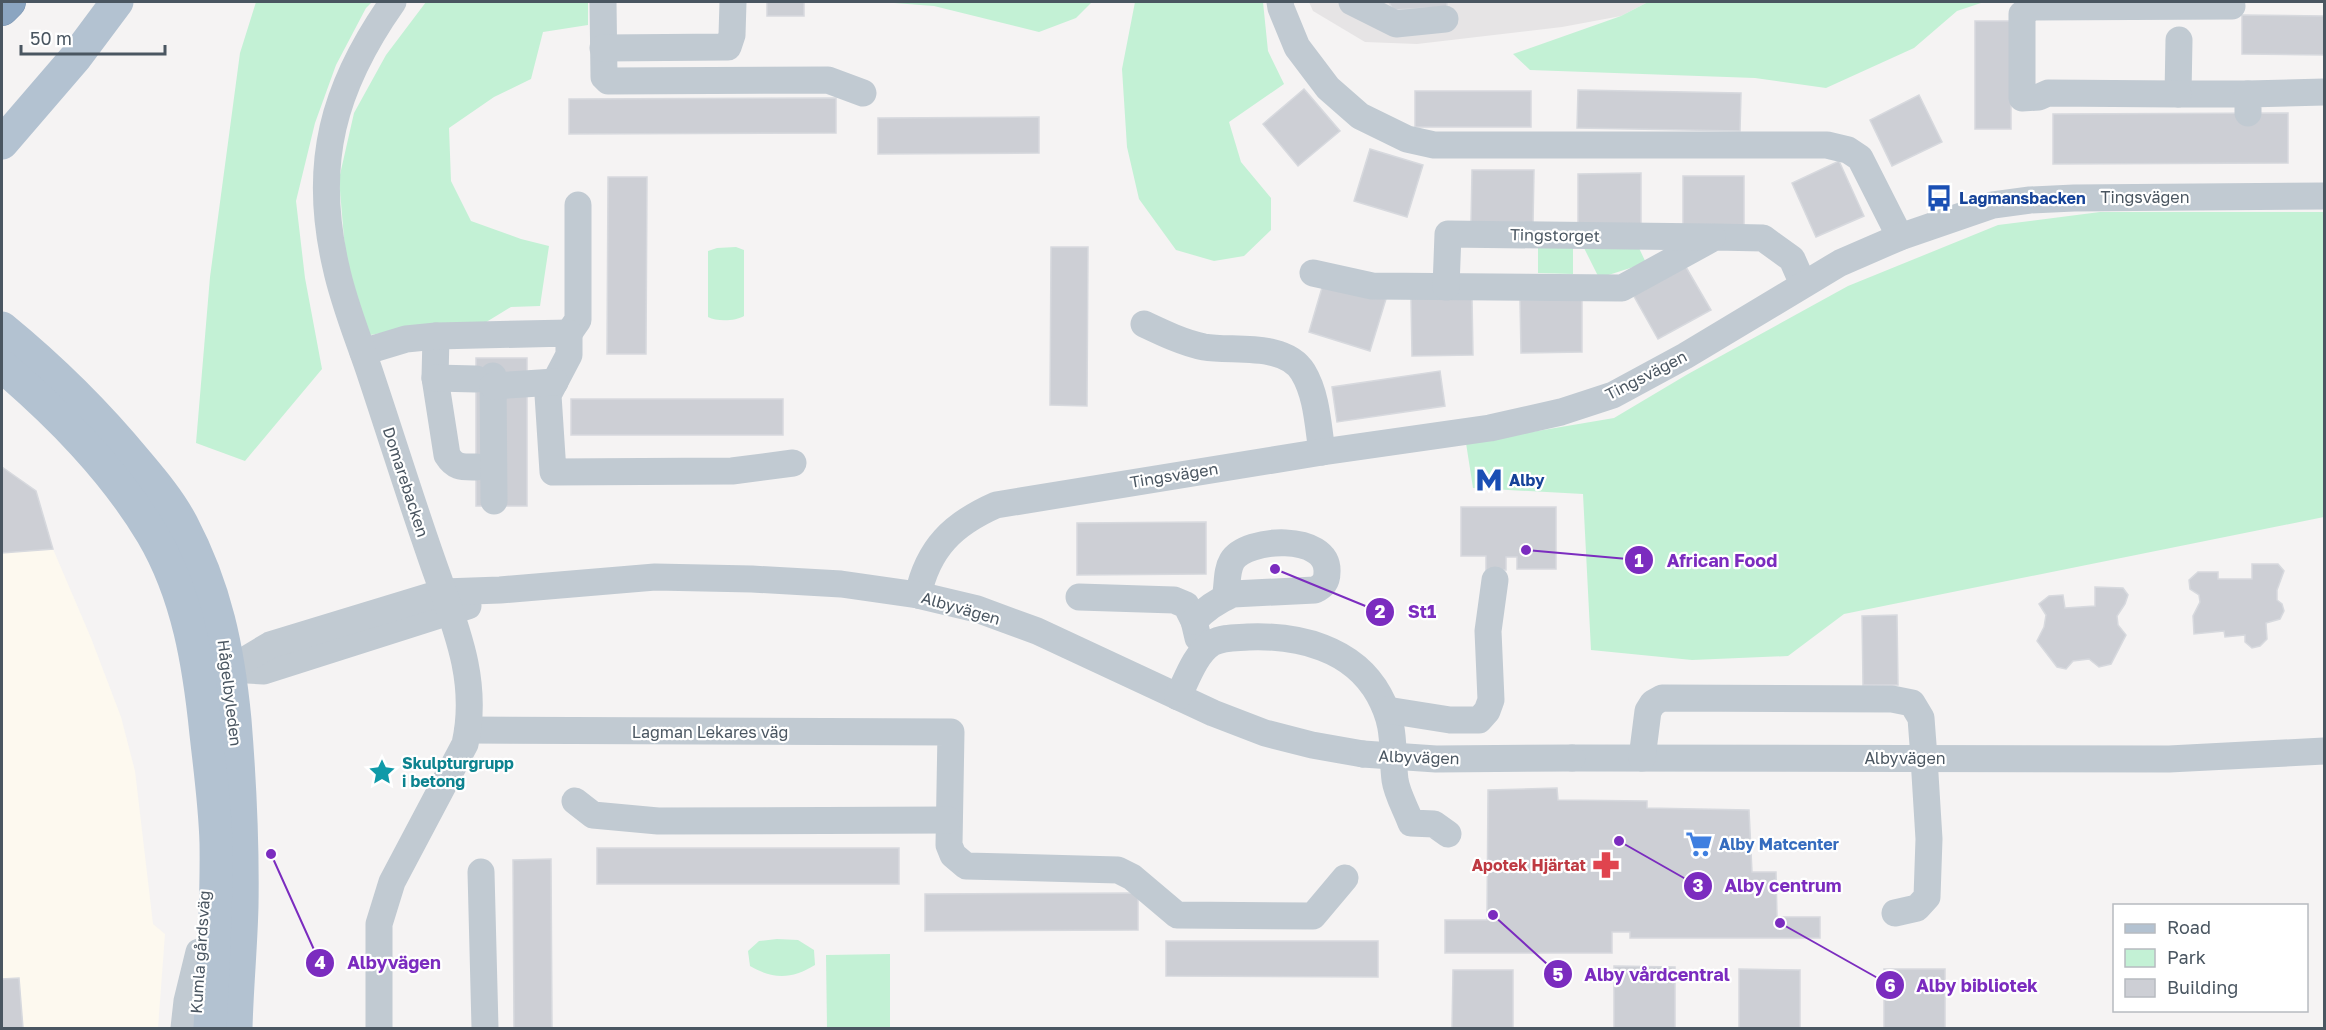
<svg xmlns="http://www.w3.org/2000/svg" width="2326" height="1030" font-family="'Golos Text',sans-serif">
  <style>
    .commercial { fill: #fdf9ef }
    .education { fill: #e6e4e5 }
    .green { fill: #c3f1d5 }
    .building { fill: #cdcfd5; stroke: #d7d9de; stroke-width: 1.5 }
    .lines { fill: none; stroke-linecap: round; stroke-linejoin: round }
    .highway-casing { stroke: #7690ad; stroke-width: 34 }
    .minor { stroke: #c1cad2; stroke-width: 27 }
    .major { stroke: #b3c2d1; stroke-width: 33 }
    .highway { stroke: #8ba5c1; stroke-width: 33 }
    .minor-bridge { stroke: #c1cad2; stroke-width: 27 }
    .labels { text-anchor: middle; stroke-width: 4.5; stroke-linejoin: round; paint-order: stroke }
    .street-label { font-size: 16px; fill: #4a5661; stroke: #fff }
    .transit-label { font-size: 16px; font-weight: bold; fill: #164399; stroke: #fff; text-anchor: start }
    .culture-label { font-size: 16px; font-weight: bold; fill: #0d838f; stroke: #fff; text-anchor: start }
    .shop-label { font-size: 16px; font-weight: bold; fill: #366cbe; stroke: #fff; text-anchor: start }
    .health-label { font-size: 16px; font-weight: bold; fill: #be3a42; stroke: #fff; text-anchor: end }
    .leader { fill: none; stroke: #7b2cbf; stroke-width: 2 }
    .callout-dot { fill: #7b2cbf; stroke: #fff; stroke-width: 2 }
    .mark-label { font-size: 18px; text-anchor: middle; font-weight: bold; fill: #fff }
    .callout-label { font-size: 18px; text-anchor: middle; font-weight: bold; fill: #7b2cbf; stroke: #fff; stroke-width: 4.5; stroke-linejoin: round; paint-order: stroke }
  </style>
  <rect width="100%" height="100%" fill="#f5f3f3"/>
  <path class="commercial" d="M2 467 36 491 53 549 91 638 121 717 135 771 153 924 165 934 158 1028H2Z"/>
  <path class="education" d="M1309 2H1648L1621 16 1562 27 1417 44 1365 42 1313 11Z"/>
  <g class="green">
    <path d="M256 2H372L366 8 336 65 315 123 296 201 305 278 322 369 245 461 196 443 210 277 240 53Z"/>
    <path d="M426 2H588V25L543 32 531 79 494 97 449 128 451 181 471 221 521 239 549 246 540 306 511 307 483 324 424 325 365 336 345 250 339 179 354 113 386 55Z"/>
    <path d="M894 2H1092L1076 18 1039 32 934 6 894 3Z"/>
    <path d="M1135 2H1263L1268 51 1284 84 1229 122 1241 162 1271 198V230L1244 256 1214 261 1176 250 1139 199 1127 147 1122 69Z"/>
    <path d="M1648 2H1984L1957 11 1914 48 1826 88 1755 78 1530 70 1513 54 1621 16Z"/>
    <path d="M2100 212H2324V517L1844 614 1788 656 1692 660 1591 650 1583 494 1473 488 1466 443 1614 418 1688 374 1848 286 1998 225Z"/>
    <path d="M736 247 744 250V316C736 321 717 322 708 317V251L717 248Z"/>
    <path d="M1538 247 1573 248V274L1538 273Z"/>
    <path d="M1584 248H1639L1646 263 1599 278Z"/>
    <path d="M777 939 798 940 814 950 815 965C792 979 774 980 750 966L748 951 759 941Z"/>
    <path d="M890 954V1028H827L826 955Z"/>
  </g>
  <g class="building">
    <rect x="767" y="2" width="37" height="14"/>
    <path d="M1389 2H1447V7L1393 10Z"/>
    <path d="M2242 15 2324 16V55L2242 54Z"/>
    <rect x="1975" y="21" width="36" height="108"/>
    <path d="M1304 89 1340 131 1298 166 1263 124Z"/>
    <path d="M1578 90 1741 93 1740 131 1577 128Z"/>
    <rect x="1415" y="91" width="116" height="36"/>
    <path d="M1919 95 1942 142 1892 166 1870 120Z"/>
    <path d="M836 98V133L569 134V99Z"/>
    <path d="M2288 113V163L2053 164V114Z"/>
    <path d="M1039 117V153L878 154V118Z"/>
    <path d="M1370 149 1423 165 1407 217 1354 201Z"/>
    <path d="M1839 161 1864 216 1816 237 1792 183Z"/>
    <path d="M1472 170H1534L1533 225 1471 224Z"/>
    <path d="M1641 173V226H1578V174Z"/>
    <rect x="1683" y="176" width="61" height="50"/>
    <path d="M608 177H647L646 354H607Z"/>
    <path d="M1051 247H1088L1087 406 1050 405Z"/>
    <path d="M1683 262 1711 310 1658 339 1631 291Z"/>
    <path d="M1324 281 1386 299 1370 351 1309 332Z"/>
    <path d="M1472 297 1473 355 1412 356 1411 298Z"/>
    <path d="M1582 299V352L1521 353 1520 300Z"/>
    <rect x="476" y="358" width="51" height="148"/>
    <path d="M1440 371 1445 406 1337 422 1332 387Z"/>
    <rect x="571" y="399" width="212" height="36"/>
    <path d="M2 467 36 491 53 549 2 553Z"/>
    <path d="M1461 507H1556V569H1517V557H1506V570H1486V556H1461Z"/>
    <path d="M1206 522V574L1077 575V523Z"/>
    <path d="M2252 564H2278L2284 571 2277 590V600L2282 604 2284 611 2280 619 2266 623 2267 639 2260 646 2252 648 2245 642V635L2225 637 2224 631 2194 634 2193 616 2200 602 2199 595 2190 589 2189 580 2198 572H2218V579H2252Z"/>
    <path d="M2095 587 2123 588 2128 595 2125 604 2117 616 2118 625 2126 635 2111 664 2099 667 2089 659 2073 661 2066 669 2057 667 2037 641 2044 627 2046 615 2039 604 2049 596 2063 595 2065 608 2095 606Z"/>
    <path d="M1897 615 1898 685H1863L1862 616Z"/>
    <path d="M1557 788 1558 800 1647 801V808L1749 810 1752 872H1776L1777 917H1820V938H1630V932H1612V953H1445V920H1487L1488 790Z"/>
    <rect x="597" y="848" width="302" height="36"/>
    <path d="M551 859 552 1028H514L513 860Z"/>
    <path d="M1138 893V930L925 931V894Z"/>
    <path d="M1166 941H1378V977L1166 976Z"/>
    <path d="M1614 966 1675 967V1028H1614Z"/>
    <path d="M1739 969 1800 970V1028H1739Z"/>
    <rect x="1884" y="969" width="61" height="59"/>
    <path d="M1453 970H1513V1028H1452Z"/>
    <path d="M19 978 23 1028H2V979Z"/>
  </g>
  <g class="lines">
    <defs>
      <path id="highway" d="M2 9 9 2"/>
    </defs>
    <use href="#highway" class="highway-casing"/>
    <g class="minor">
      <path d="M603 2 604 77 608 81 828 80 863 93"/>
      <path d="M1280 2 1281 8 1297 47 1328 88 1360 116 1407 139 1434 145H1827L1848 150 1860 158 1900 237"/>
      <path d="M1352 2 1396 24 1445 19"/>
      <path d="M2179 40 2178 94H2248"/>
      <path d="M603 48 728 47 732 35 733 2"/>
      <path d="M2178 94 2048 93 2039 97 2022 98V14L2032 7 2232 6"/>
      <path d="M2248 113V94L2324 92"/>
      <path d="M1313 273 1372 286 1622 288 1715 237 1763 238 1792 259 1803 284"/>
      <path d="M1446 287 1448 234 1712 237"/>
      <path d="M1144 324C1163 333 1184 343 1204 347 1233 352 1285 342 1303 372 1317 395 1318 426 1322 452"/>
      <path d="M569 333 578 320V205"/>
      <path d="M436 336 435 378 447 455C455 468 462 467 476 467"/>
      <path d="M363 352 406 339 436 336 569 333V355L548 395 553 472 732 471 793 463"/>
      <path d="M493 376 494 501"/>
      <path d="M435 378 476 379"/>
      <path d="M493 386 555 382"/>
      <path d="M918 595C928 548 953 524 996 505L1322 452 1490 428 1561 412 1613 395 1685 356 1840 263 1900 237 1993 205 2030 200 2074 198 2324 196"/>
      <path d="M1079 597 1174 600 1186 605 1194 621 1198 638"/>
      <path d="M1194 621C1206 608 1217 601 1233 594L1315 590C1323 586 1327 582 1327 572 1329 533 1246 537 1232 561 1226 571 1228 586 1225 598"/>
      <path d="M229 669 264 671 468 606"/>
      <path d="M230 669 270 645 444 592 500 590 655 577 752 579 841 584 918 595 977 609 1037 631 1213 713 1265 733 1312 745 1363 754"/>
      <path d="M1178 697C1187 679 1195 654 1212 643 1223 637 1236 638 1248 637 1298 635 1353 648 1379 695 1397 728 1391 746 1395 780 1397 794 1406 809 1411 823L1434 824 1448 834"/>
      <path d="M1387 710 1450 720H1479L1487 711 1491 700 1488 631 1495 580"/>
      <path d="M468 730 951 732 949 845 953 855 966 866 1118 870 1132 877 1177 915 1313 916 1345 878"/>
      <path d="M1572 758 2169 759 2324 751"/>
      <path d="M1642 758 1648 711 1653 703 1662 698 1892 699 1912 703 1921 718 1924 758 1929 839 1927 897 1917 908 1895 913"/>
      <path d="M575 801 593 815 658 821 948 820"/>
      <path d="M481 872 485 1028"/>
      <path d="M184 1028 187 1001 199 952"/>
      <path d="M379 1028V924L392 882 465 744C480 678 453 621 432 560 411 500 392 439 372 379 360 342 344 305 336 267 312 164 333 87 393 2"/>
    </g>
    <g class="major">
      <path d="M2 143 76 57 117 2"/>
      <path d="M2 328C52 369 95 411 137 462 153 481 170 501 182 524 216 589 228 648 235 720 240 782 243 844 242 906 241 947 237 988 236 1028"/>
      <path d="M2 366C59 415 113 469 152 534 188 595 199 665 206 734 210 770 215 806 216 843 217 904 213 967 210 1028"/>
    </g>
    <use href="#highway" class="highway"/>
    <path class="minor-bridge" d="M1363 754 1436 759 1572 758"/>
  </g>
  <defs>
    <symbol id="bus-bare" viewBox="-9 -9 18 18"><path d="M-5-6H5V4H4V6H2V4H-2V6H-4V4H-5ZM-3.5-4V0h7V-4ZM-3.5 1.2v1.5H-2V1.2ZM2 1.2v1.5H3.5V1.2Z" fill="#1a4fb4" stroke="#fff" stroke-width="2.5" paint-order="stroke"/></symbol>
    <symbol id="metro-bare" viewBox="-9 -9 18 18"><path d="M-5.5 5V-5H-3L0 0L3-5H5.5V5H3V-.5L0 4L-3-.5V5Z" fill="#1a4fb4" stroke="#fff" stroke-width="2.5" paint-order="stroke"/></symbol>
    <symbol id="sight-bare" viewBox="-9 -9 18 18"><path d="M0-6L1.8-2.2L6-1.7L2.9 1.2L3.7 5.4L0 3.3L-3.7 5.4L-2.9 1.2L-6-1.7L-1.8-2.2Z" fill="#0f9aa8" stroke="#fff" stroke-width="2.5" paint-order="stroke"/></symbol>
    <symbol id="supermarket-bare" viewBox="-9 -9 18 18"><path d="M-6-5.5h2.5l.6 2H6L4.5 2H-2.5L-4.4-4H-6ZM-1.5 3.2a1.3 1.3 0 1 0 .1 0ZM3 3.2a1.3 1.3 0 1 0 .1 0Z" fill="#3f7fe0" stroke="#fff" stroke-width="2.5" paint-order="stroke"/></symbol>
    <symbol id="pharmacy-bare" viewBox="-9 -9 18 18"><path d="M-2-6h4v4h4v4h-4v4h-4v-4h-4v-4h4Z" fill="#e0444e" stroke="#fff" stroke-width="2.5" paint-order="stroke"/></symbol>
  </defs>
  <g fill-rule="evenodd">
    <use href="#bus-bare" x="1920" y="179" width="38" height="38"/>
    <use href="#metro-bare" x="1470" y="461" width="38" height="38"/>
    <use href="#sight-bare" x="363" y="753" width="38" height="38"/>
    <use href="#supermarket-bare" x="1680" y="825" width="38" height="38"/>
    <use href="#pharmacy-bare" x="1587" y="846" width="38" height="38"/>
  </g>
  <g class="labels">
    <g class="street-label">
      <text x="2145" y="203">Tingsvägen</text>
      <text transform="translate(1555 235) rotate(1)" y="6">Tingstorget</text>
      <text transform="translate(1646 375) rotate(-27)" y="6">Tingsvägen</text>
      <text transform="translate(1174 475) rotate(-9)" y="6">Tingsvägen</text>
      <text transform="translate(406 482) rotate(72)" y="6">Domarebacken</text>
      <text transform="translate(961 608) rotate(16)" y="6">Albyvägen</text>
      <text transform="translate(230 693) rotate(83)" y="6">Hågelbyleden</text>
      <text x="710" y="738">Lagman Lekares väg</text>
      <text transform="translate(1419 757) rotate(2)" y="6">Albyvägen</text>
      <text x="1905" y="764">Albyvägen</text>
      <text transform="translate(200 952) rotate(-86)" y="6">Kumla gårdsväg</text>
    </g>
    <g class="transit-label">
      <text x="1959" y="204">Lagmansbacken</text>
      <text x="1509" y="486">Alby</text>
    </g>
    <g class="culture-label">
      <text x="402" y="769">Skulpturgrupp<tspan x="402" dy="18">i betong</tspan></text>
    </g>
    <g class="shop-label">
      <text x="1719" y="850">Alby Matcenter</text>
    </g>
    <g class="health-label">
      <text x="1586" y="871">Apotek Hjärtat</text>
    </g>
  </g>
  <path class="leader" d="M1526 550L1639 560M1275 569L1380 612M1619 841L1698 886M271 854L320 963M1493 915L1558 974M1780 923L1890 985"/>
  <g class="callout-dot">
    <circle cx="1526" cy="550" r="6"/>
    <circle cx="1275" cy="569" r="6"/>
    <circle cx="1619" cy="841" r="6"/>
    <circle cx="271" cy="854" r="6"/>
    <circle cx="1493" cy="915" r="6"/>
    <circle cx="1780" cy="923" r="6"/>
    <circle cx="1639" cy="560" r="15"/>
    <circle cx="1380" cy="612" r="15"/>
    <circle cx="1698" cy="886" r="15"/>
    <circle cx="320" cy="963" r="15"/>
    <circle cx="1558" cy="974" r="15"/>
    <circle cx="1890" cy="985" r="15"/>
  </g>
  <g class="mark-label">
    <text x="1639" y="567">1</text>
    <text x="1380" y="618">2</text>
    <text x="1698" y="892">3</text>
    <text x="320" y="969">4</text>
    <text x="1558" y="981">5</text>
    <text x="1890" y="992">6</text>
  </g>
  <g class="callout-label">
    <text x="1722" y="567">African Food</text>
    <text x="1422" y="618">St1</text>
    <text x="1783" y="892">Alby centrum</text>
    <text x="394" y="969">Albyvägen</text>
    <text x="1657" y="981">Alby vårdcentral</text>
    <text x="1977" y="992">Alby bibliotek</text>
  </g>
  <rect width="2326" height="1030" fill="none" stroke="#4a5661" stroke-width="6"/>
  <rect x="2113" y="904" width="195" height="108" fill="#ffffff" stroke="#b7bbc0" stroke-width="1.5"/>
  <rect x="2125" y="924" width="30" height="9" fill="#b3c2d1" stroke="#b7bbc0" stroke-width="1.5"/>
  <text x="2167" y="934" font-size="18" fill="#4a5661">Road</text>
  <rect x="2125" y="949" width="30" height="18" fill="#c3f1d5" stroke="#b7bbc0" stroke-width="1.5"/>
  <text x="2167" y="964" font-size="18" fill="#4a5661">Park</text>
  <rect x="2125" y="979" width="30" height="18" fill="#cdcfd5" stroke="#b7bbc0" stroke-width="1.5"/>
  <text x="2167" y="994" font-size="18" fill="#4a5661">Building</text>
  <path d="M21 45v9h144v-9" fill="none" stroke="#4a5661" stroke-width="3"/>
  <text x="30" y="45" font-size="18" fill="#4a5661" stroke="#ffffff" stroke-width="4.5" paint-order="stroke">50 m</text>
</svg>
